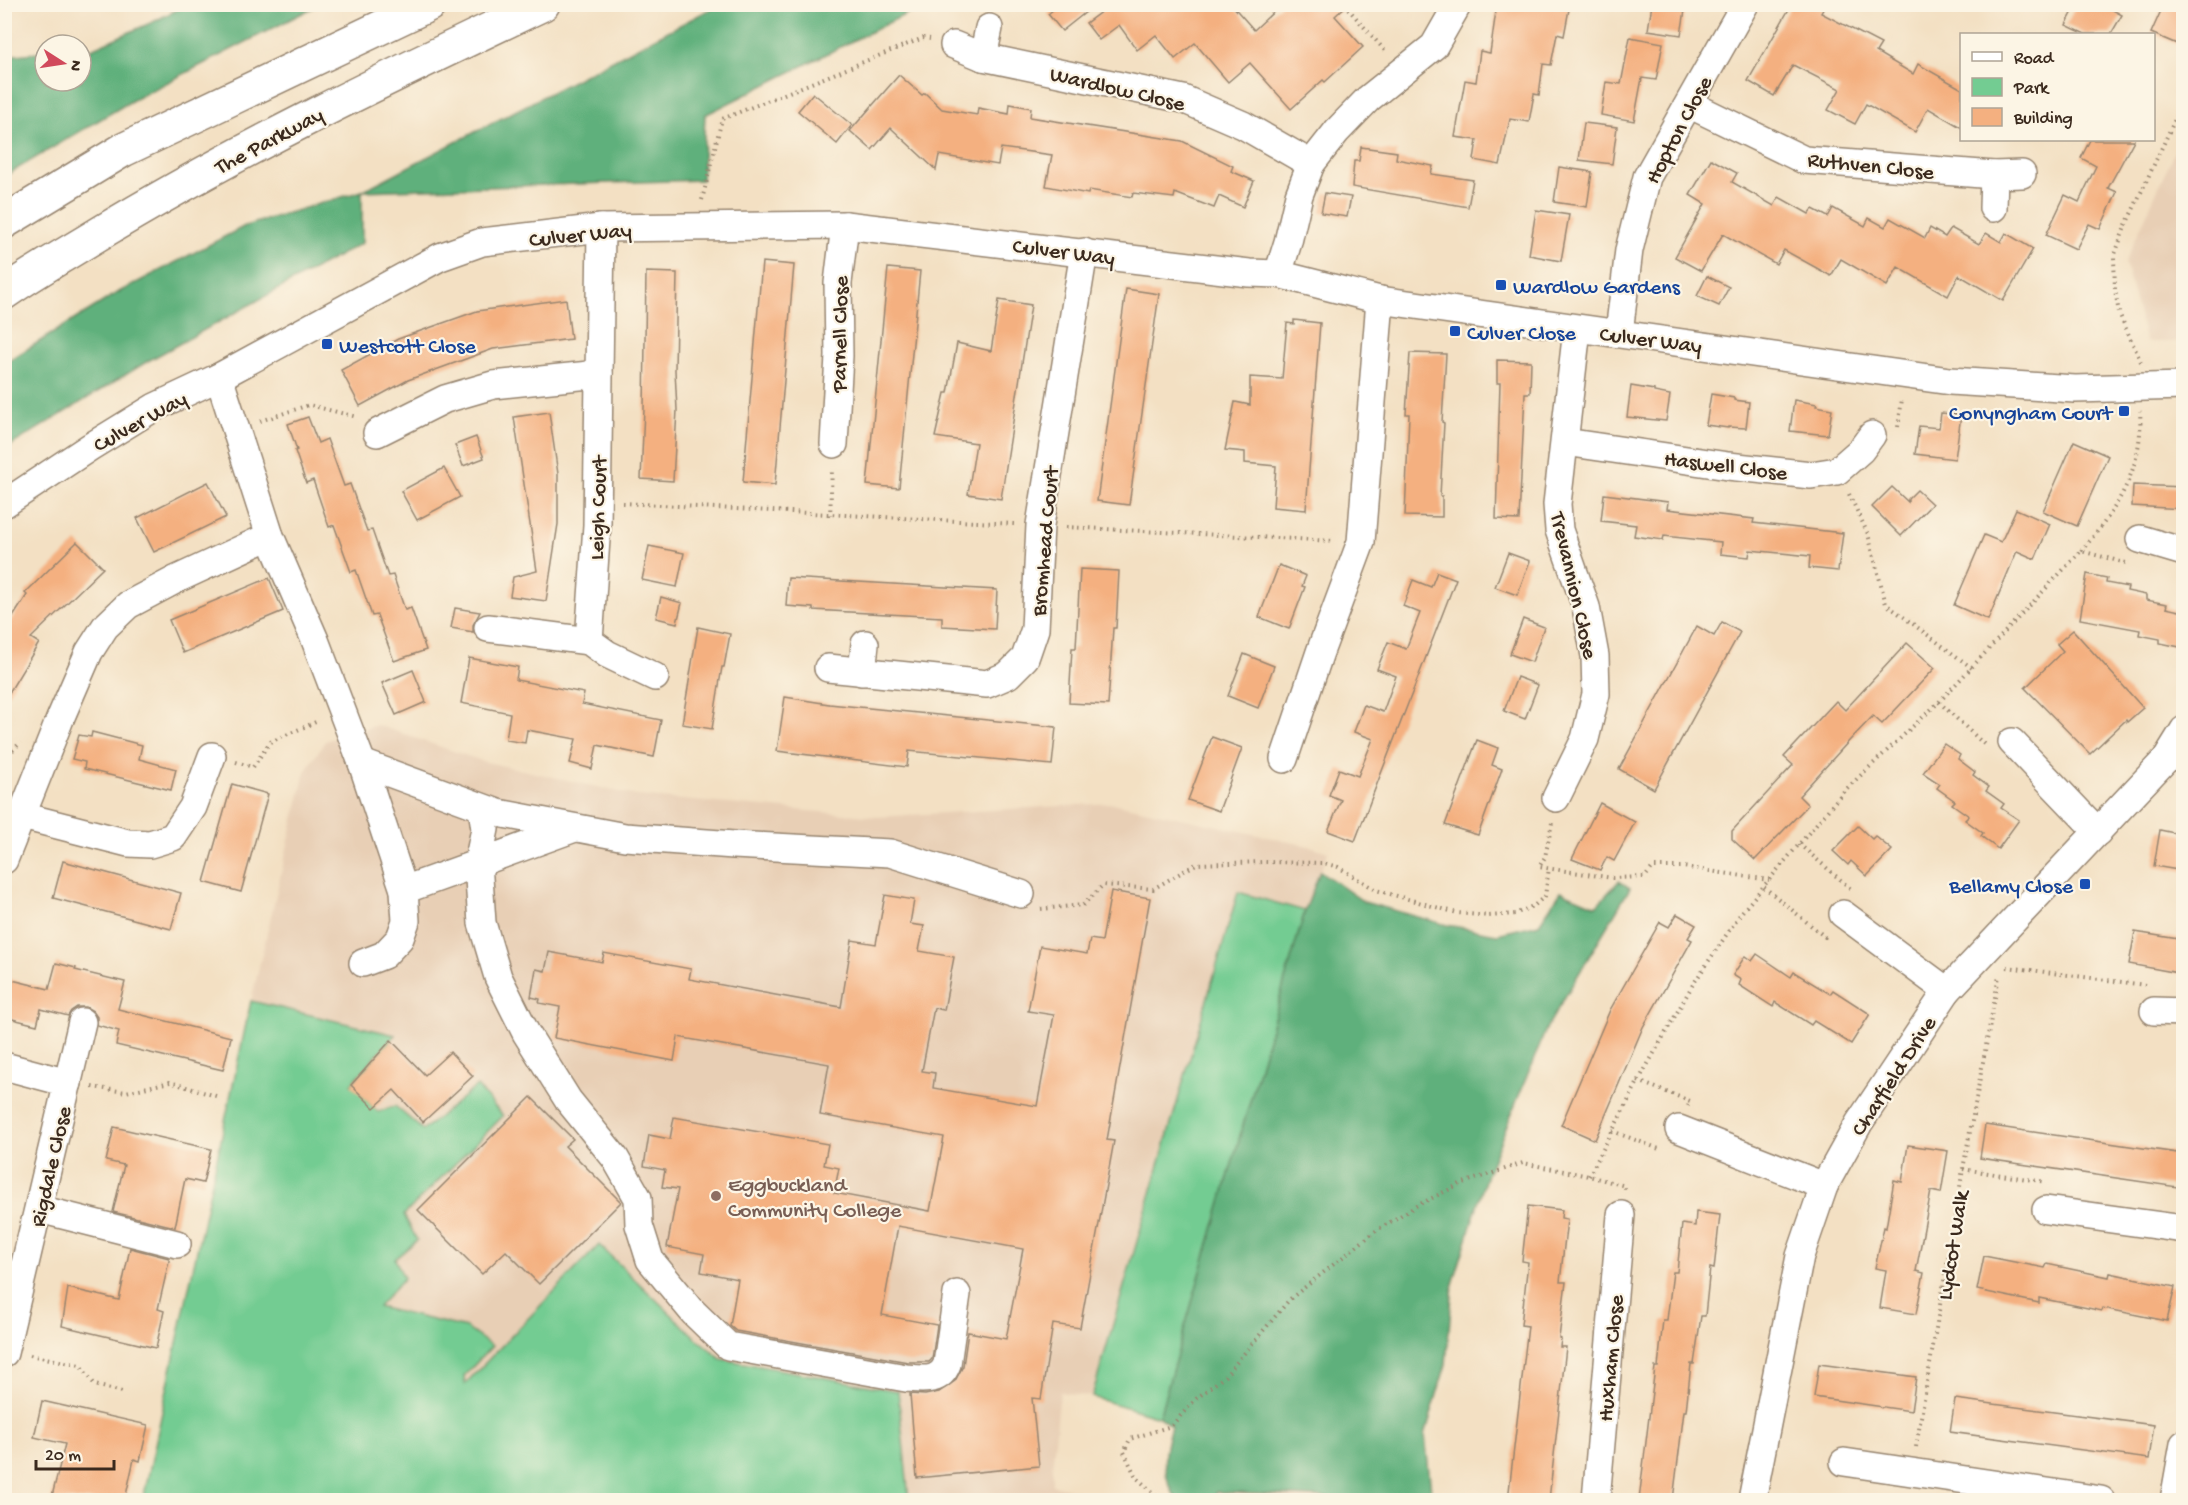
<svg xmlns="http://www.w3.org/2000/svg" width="2188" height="1505" font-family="'Gochi Hand',sans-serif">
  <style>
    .built { fill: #e8cfb5 }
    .green { fill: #73cc92; stroke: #577b58; stroke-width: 1.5 }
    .forest { fill: #5eb07c; stroke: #4c6d4d; stroke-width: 1.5 }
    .building { fill: #f4b080 }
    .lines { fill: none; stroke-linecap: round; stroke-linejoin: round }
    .minor-casing { stroke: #978570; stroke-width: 30 }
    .highway-casing { stroke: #978570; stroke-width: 36 }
    .path { stroke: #978570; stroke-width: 4; stroke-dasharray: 1.5 4.5; stroke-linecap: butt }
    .minor { stroke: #fff; stroke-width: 27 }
    .highway { stroke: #fff; stroke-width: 33 }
    .transit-dot { fill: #1a4fb4; stroke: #fcf5e5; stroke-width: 2 }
    .education-dot { fill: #8d6e63; stroke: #fcf5e5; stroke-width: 2 }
    .labels { text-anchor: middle; stroke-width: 4.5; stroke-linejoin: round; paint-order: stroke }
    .street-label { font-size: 22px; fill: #3b2a1e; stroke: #fcf5e5 }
    .transit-label { font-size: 22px; fill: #164399; stroke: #fcf5e5; text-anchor: start }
    .education-label { font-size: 22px; fill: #785e54; stroke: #fcf5e5; text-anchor: start }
  </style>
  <rect width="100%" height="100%" fill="#fcf5e5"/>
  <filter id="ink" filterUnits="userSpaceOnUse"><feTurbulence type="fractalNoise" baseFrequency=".0167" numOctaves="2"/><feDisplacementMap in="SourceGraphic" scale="12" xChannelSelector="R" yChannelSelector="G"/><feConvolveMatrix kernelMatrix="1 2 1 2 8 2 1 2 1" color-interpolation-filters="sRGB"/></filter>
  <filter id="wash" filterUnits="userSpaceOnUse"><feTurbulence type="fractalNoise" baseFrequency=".008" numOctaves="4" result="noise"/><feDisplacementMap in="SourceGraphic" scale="24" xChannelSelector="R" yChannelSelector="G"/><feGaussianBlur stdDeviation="1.35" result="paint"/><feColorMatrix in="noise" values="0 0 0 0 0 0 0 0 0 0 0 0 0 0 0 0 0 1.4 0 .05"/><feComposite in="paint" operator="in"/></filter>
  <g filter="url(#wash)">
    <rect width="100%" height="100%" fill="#f3e0c3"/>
    <g class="built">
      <path d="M2183 132V342H2146L2125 263Z"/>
      <path d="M377 725 482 761 637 796 878 817 1112 803 1313 847 1328 852 1305 911 1159 1417 1092 1397 1060 1392 1052 1469V1485L1114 1500H143L251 1001 305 772 325 741Z"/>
      <path d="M1216 1492 1368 1500H1215Z"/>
    </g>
    <g class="green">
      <path d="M1238 892 1305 911 1159 1417 1092 1397Z"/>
      <path d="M251 1001 395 1035 351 1084 378 1112 395 1106 423 1130 477 1086 503 1116 404 1215 417 1240 395 1259 404 1278 378 1307 466 1328 492 1346 464 1376 465 1384 599 1245 694 1336 721 1359 898 1391 909 1500H143Z"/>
    </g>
    <g class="forest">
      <path d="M188 4 318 5 133 100 5 176V56L45 52V81H81V50L91 49 155 21Z"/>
      <path d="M718 5H924L705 115 702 180 362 191V243L148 361 5 449V363L117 293 245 226 362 191Z"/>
      <path d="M1320 871 1364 902 1447 925 1497 934 1539 924 1561 891 1596 906 1619 881 1630 888 1547 1027 1487 1174 1453 1284 1446 1364 1425 1435 1432 1500H1372L1216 1492 1215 1500H1177C1161 1473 1162 1456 1171 1426L1159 1417 1305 911Z"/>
    </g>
    <g id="blocks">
      <g class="building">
        <path d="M1060 4H1096L1062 31 1048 14Z"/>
        <path d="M1103 4H1231L1254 30 1282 4H1348L1335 16 1363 47 1325 82 1323 80 1291 109 1250 63 1228 82 1195 43 1175 59 1156 35 1137 50 1119 25 1099 40 1086 23 1106 8Z"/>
        <path d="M1497 4H1570L1564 36 1557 34 1551 65 1543 64 1539 95 1534 94 1529 122 1510 119 1500 165 1474 160 1477 140 1455 137 1465 80 1476 82 1480 51 1490 53Z"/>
        <path d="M1652 4H1686L1681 35 1648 30Z"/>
        <path d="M1792 4H1826L1821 13 1881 44 1876 52 1913 74 1918 64 1962 89V128L1928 108 1915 132 1866 104 1855 124 1828 110 1840 89 1793 65 1774 96 1748 81Z"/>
        <path d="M2077 4H2102L2122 15 2111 34H2085L2066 25Z"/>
        <path d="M2164 4H2184V47L2151 33Z"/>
        <path d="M1630 37 1663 43 1656 80 1642 78 1634 121 1601 115 1606 82 1621 84Z"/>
        <path d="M899 75 922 95 925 93 942 109 977 115 978 108 1009 114 1010 104 1031 108 1030 117 1182 141 1233 166 1231 171 1254 181 1243 207 1219 196 1214 208 1175 193 1174 198 1133 193 1132 197 1089 190 1088 194 1046 186 1052 155 1001 148 998 165 939 155 936 170 891 128 872 150 850 131Z"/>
        <path d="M813 93 852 125 837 144 798 111Z"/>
        <path d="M1584 123 1617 127 1612 164 1579 160Z"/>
        <path d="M2090 140H2134L2108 188 2117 192 2100 229 2089 224 2076 249 2046 235 2065 195 2079 202 2096 166 2081 158Z"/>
        <path d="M1361 147 1397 152 1396 159 1433 166 1431 174 1473 180 1468 207 1352 187 1354 161H1359Z"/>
        <path d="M1711 159 1737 173 1732 182 1774 206 1779 197 1809 214 1813 209 1828 217 1833 208 1865 226 1869 218 1885 227 1890 218 1925 238 1930 228 1945 237 1951 228 1979 244 1986 233 2001 242 2006 233 2033 249 2003 301 1959 275 1948 296 1898 267 1887 286 1841 259 1831 276 1784 250 1776 264 1723 234 1701 271 1675 257 1705 204 1690 195Z"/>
        <path d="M1559 167 1592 172 1587 207 1554 202Z"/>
        <path d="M1325 193 1351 197 1347 217 1321 213Z"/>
        <path d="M1536 210 1569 215 1561 261 1529 255Z"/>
        <path d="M762 262 794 265 775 485 743 482Z"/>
        <path d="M888 268 920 271 899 488 867 485Z"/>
        <path d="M646 272 677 273 675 370 677 410 673 481 641 479 644 409Z"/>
        <path d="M1707 276 1729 287 1719 306 1697 296Z"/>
        <path d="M1126 289 1159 294 1129 505 1097 501Z"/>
        <path d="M566 299 571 339 493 349 408 380 360 406 341 370 398 339 477 311Z"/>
        <path d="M999 300 1031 305 1001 499 968 494 976 443 935 437 945 393H948L957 343 991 351Z"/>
        <path d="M1294 320 1320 323 1306 510 1273 507 1276 466 1245 463V452L1225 450 1235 402 1250 405V377L1282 379 1287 323 1294 324Z"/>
        <path d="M1410 353 1446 354 1442 422 1444 423 1440 496H1442V517L1405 516 1409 414H1406Z"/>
        <path d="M1497 360 1531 361 1530 393H1525L1519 520 1496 519 1500 383H1497Z"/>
        <path d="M1631 386 1654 390V392L1670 395 1666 421 1627 417Z"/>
        <path d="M1711 394 1734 398V400L1749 402 1746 428 1728 427V428L1706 425Z"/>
        <path d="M1794 400 1817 404 1816 406 1832 409 1828 435 1790 431Z"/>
        <path d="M549 412 558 474V524L546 601 510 596 513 577 537 571 514 417Z"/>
        <path d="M1941 413 1961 415 1955 459 1915 454 1919 426 1939 428Z"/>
        <path d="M308 417 318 443 327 439 344 486 350 484 367 531 372 530 388 576 393 575 405 610 411 608 426 650 394 661 377 615 372 616 356 570 351 572 334 525 329 527 313 480 306 483 295 451 297 450 288 424Z"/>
        <path d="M476 437 484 458 463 466 455 445Z"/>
        <path d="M2074 441 2108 456 2077 526 2043 511Z"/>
        <path d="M444 468 460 497 417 520 401 491Z"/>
        <path d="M208 482 226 517 154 552 137 518Z"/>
        <path d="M2133 485 2184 487V509L2132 506Z"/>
        <path d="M1892 487 1908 502V499L1917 490 1932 504 1901 536 1872 507Z"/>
        <path d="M1604 494 1668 502 1667 509 1754 519 1753 523 1843 533 1838 571 1809 568 1810 556 1750 550 1749 557 1720 554 1721 542 1664 536 1663 540 1634 536 1636 525 1601 521Z"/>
        <path d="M2016 509 2050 524 2035 559 2017 551 1988 620 1954 605 1984 535 2001 542Z"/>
        <path d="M77 542 103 568 31 638 39 643 4 701V631L27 595 25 593Z"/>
        <path d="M649 546 684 553 677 587 642 580Z"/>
        <path d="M1508 553 1530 561 1517 595 1495 587Z"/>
        <path d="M1279 565 1306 576 1302 586 1305 587 1289 629 1259 617Z"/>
        <path d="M1080 569 1119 571 1116 628H1113L1108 705 1069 703 1072 648H1076Z"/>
        <path d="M1437 572 1456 579 1355 841 1328 831 1341 800 1329 795 1339 769 1358 776 1373 739 1354 732 1364 705 1383 712 1396 676 1377 669 1388 642 1406 649 1420 613 1403 606 1413 580 1431 587Z"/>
        <path d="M2087 574 2107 578 2106 583 2128 587 2127 591 2146 595V600L2167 604 2166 608 2184 612V631L2180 647 2160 643V639L2139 635 2140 630 2080 619Z"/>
        <path d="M269 578 283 611 183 653 169 620Z"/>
        <path d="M788 578 997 590 995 629 942 626V617L813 610V608L786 606Z"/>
        <path d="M661 597 682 603 677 623 656 618Z"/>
        <path d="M455 608 480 612 473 625V632L451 628Z"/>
        <path d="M1523 619 1544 627 1532 662 1510 654Z"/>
        <path d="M1722 622 1740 632 1654 789 1619 769 1697 626 1714 636Z"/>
        <path d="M698 627 730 634 724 667H722L712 729 682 724Z"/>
        <path d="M2073 630 2143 708 2127 722 2126 720 2090 754 2025 688 2063 651 2057 644Z"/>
        <path d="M1907 643 1935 668 1882 724 1873 716 1850 740 1799 796 1808 805 1755 860 1732 839V831L1793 765 1784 757 1836 701 1845 710Z"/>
        <path d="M1244 654 1274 666 1258 708 1228 696Z"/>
        <path d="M469 658 518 667 516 680 584 693 582 704 661 720 654 757 597 745 592 769 570 763 576 739 527 730 525 743 506 740 510 713 461 703Z"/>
        <path d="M413 670 426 702 396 715 382 683Z"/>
        <path d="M1517 677 1538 685 1525 719 1504 711Z"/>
        <path d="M785 697 829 704 1056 727 1052 765 909 751 907 767 777 751Z"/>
        <path d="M92 732 142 745 139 759 176 769 171 790 84 769 85 762 72 759 79 735 91 737Z"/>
        <path d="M1212 737 1242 748 1219 811 1188 800Z"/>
        <path d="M1477 740 1498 748 1492 765 1502 769 1478 835 1445 825Z"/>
        <path d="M1944 744 1960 755 1958 759 1975 772 1973 775 1989 787 1986 791 2004 804 2001 808 2019 820 1998 849 1981 836 1983 833 1965 820 1969 816 1952 804 1955 801 1937 788 1940 784 1923 773Z"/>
        <path d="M232 784 268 794 241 892 204 882Z"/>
        <path d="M1600 803 1635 822 1614 861 1607 857 1600 870 1572 859Z"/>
        <path d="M1858 826 1872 839 1875 836 1892 850 1867 876 1851 861 1848 865 1833 851Z"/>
        <path d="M2160 830 2184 835V871L2154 866Z"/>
        <path d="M63 861 181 893 171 929 53 898Z"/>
        <path d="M1111 891 1150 898 1107 1140 1114 1141 1080 1328 1053 1324 1041 1399 1032 1398 1039 1466 917 1478 910 1394 925 1395 939 1392 955 1381 963 1366 968 1332 1006 1339 1023 1249 898 1226 882 1315 937 1325 932 1359 929 1362H908L736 1331 730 1326 738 1279 701 1272 704 1254 667 1247 678 1189 662 1187 665 1170 644 1166 649 1135 670 1139 674 1117 828 1144 824 1165 839 1168 834 1193 930 1211 944 1137 820 1115 829 1064 678 1037 674 1061 554 1038 560 1007 539 1003 540 999 531 997 536 969 545 971 549 952 602 962 604 953 691 969 689 979 841 1007 852 940 876 944 885 895 914 900 910 924 924 926 919 951 954 957 944 1010 934 1008 922 1071 935 1073 933 1088 1037 1106 1054 1015 1028 1011 1040 946 1087 954 1090 939 1102 941Z"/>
        <path d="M1677 914 1696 925 1688 938 1692 940 1643 1027 1595 1140 1561 1125 1610 1010 1660 922 1669 927Z"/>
        <path d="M2135 932 2184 940V974L2129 964Z"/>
        <path d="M1757 954 1791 977 1794 972 1830 994 1833 990 1870 1014 1851 1044 1814 1021 1811 1025 1775 1002 1773 1007 1739 985 1741 980 1733 975 1745 956 1752 961Z"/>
        <path d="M56 963 76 968 75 970 125 982 118 1009 231 1037 223 1070 116 1045 119 1031 97 1025V1017L93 1011 86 1007H77L71 1011 68 1016 41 1009 37 1025 4 1017V978L49 989Z"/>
        <path d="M391 1040 425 1075 450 1052 473 1076 423 1122 394 1090 374 1108 351 1085Z"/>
        <path d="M531 1097 573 1139 565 1146 621 1202 539 1284 506 1251 482 1274 418 1210Z"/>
        <path d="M1985 1125 2184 1154V1188L1980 1158Z"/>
        <path d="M114 1127 211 1149 203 1183 185 1179 175 1227 113 1212 124 1165 106 1161Z"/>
        <path d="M1908 1145 1948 1151 1941 1193 1931 1191 1916 1271 1924 1273 1916 1314 1880 1308 1886 1270 1875 1268 1884 1227 1886 1228 1894 1180 1902 1182Z"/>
        <path d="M1528 1206 1562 1210 1561 1218 1567 1219 1560 1282H1566L1559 1338 1561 1339 1560 1347H1566L1549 1500H1508L1528 1326 1521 1325 1528 1262 1522 1261Z"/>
        <path d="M1696 1212 1720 1215 1714 1269 1710 1268 1705 1316H1701L1694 1364H1691L1686 1411H1684L1673 1500H1639L1655 1367H1658L1663 1320H1667L1673 1272H1677L1682 1224 1695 1226Z"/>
        <path d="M130 1248 169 1258V1261L158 1309 164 1311 156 1348 62 1326 68 1288 119 1300Z"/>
        <path d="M1984 1256 2045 1268 2047 1264 2109 1277 2110 1273 2175 1287 2167 1321 2103 1308 2102 1311 2039 1298V1303L1977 1290Z"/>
        <path d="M1819 1364 1916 1377 1911 1411 1814 1397Z"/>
        <path d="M1955 1399 2154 1425 2149 1459 1950 1432Z"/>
        <path d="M42 1401 148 1425 140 1461 134 1459 125 1500H51L65 1444 34 1437Z"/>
      </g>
    </g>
  </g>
  <g filter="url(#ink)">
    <use href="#blocks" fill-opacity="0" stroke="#978570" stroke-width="1.5"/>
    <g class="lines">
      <defs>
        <g id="minor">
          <path d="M954 45 983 57 1183 99 1243 125 1311 164"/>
          <path d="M983 57 989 28"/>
          <path d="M1689 104 1804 160 1994 175 2022 174"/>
          <path d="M1993 208 1994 175"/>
          <path d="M1278 274 1288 242 1299 195 1311 164 1337 131 1368 99 1434 46 1458 4"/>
          <path d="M1619 333 1629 250 1647 177 1745 4"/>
          <path d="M219 377 270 536 315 640 362 763 404 890 406 921 400 938 384 955 363 963"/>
          <path d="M377 433 445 399 493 385 599 374"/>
          <path d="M1565 442 1728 466 1811 475 1837 471 1861 450 1872 435"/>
          <path d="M834 444 839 356 838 283 845 225"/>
          <path d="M4 504 90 447 155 407 219 377 440 257 482 242 601 228 845 225 1249 273 1278 274 1380 300 1950 381 2075 389 2184 386"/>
          <path d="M2140 539 2184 552"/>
          <path d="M488 628 589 641 607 654 655 677"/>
          <path d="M589 641 597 525 601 228"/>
          <path d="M828 668 987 684 1008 675 1025 658 1035 629 1040 525 1084 252"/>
          <path d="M862 672 865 644"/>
          <path d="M2012 742 2098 832"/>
          <path d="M1284 759 1320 652 1361 542 1380 300"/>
          <path d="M362 763 498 813 625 837 734 845 890 853 1021 894"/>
          <path d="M1556 798 1585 739 1596 694 1595 656 1586 607 1559 530 1557 504 1577 329"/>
          <path d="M482 808 485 829 478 863 482 923 498 977 526 1033 568 1100 615 1158 638 1198 639 1225 650 1260 693 1312 728 1346 906 1378C922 1379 940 1383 947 1364L957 1294"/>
          <path d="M22 816 128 843 150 844 173 837 193 807 212 756"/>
          <path d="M4 860 60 719 89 652 105 627 128 605 177 579 270 536"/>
          <path d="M404 890 575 828"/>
          <path d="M1843 914 1947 991"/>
          <path d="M2154 1011 2184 1012"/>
          <path d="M4 1066 68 1083"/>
          <path d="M1679 1129 1824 1186"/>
          <path d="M39 1209 177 1244"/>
          <path d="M2046 1210 2184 1229"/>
          <path d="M4 1353 82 1022"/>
          <path d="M1844 1462 2101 1500"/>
          <path d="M1596 1500 1621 1215"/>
          <path d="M1752 1500 1800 1256 1824 1186 1859 1123 1947 991 2166 759 2184 730"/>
          <path d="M2174 1500 2184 1444"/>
        </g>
        <g id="highway">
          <path d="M4 222 123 150 430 4"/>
          <path d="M4 293C34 272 66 254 97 235 240 148 391 76 543 4"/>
        </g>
      </defs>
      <use href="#minor" class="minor-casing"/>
      <use href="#highway" class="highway-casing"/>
      <g class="path">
        <path d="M1344 4 1386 52"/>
        <path d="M702 200 722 119 923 38 930 39"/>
        <path d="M2141 362 2119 313 2115 290 2114 257 2125 227 2184 100"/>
        <path d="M260 421 309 405 357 417"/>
        <path d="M1898 427 1902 399"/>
        <path d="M1849 494 1868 534 1886 604 1972 668"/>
        <path d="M623 503 1014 524"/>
        <path d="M830 516 832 468"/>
        <path d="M1066 527 1334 541"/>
        <path d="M2081 551C2117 510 2144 468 2140 411"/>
        <path d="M1939 702 1987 747"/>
        <path d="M4 759 21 742"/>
        <path d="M236 762 253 767 270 742 318 721"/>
        <path d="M1552 823 1545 857 1539 867 1613 878 1645 877 1653 867H1683L1769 880"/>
        <path d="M1799 844 1851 889"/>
        <path d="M1764 887 1825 937 1828 933"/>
        <path d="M1041 909 1083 905 1103 885 1153 889 1196 864 1265 862 1324 863 1338 867 1376 890 1457 913 1489 916 1515 914 1535 905 1545 896 1549 868"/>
        <path d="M2007 967 2145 985"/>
        <path d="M1638 1081 1690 1101 1688 1106"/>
        <path d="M92 1087 126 1092 170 1082 216 1096"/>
        <path d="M1612 1131 1662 1150"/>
        <path d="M1963 1169 2046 1182"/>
        <path d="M1589 1176 1640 1078 1692 986 1741 913 1844 791 1939 702 2081 551 2126 563"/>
        <path d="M30 1355 80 1365 95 1385 126 1393"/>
        <path d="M1916 1447 1963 1169 1999 976"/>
        <path d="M1161 1500 1136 1477 1124 1452 1130 1439 1171 1426 1197 1398 1225 1376 1290 1299 1377 1230 1416 1206 1460 1184 1523 1163 1589 1176 1625 1186V1190"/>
      </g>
      <use href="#minor" class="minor"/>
      <use href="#highway" class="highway"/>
    </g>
  </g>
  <g class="transit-dot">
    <rect x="1495" y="279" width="12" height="12" rx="3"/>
    <rect x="1449" y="325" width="12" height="12" rx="3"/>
    <rect x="321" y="338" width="12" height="12" rx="3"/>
    <rect x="2118" y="405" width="12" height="12" rx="3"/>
    <rect x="2079" y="878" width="12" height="12" rx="3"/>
  </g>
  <circle class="education-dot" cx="716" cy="1196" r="6"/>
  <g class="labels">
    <g class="street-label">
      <text transform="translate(1118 87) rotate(13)" y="8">Wardlow Close</text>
      <text transform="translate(1677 129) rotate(-62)" y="8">Hopton Close</text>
      <text transform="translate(268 139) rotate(-28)" y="8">The Parkway</text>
      <text transform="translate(1871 164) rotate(6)" y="8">Ruthven Close</text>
      <text transform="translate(580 233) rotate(-6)" y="8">Culver Way</text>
      <text transform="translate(1064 250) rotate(7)" y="8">Culver Way</text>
      <text transform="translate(838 334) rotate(-89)" y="8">Parnell Close</text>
      <text transform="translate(1651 338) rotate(7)" y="8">Culver Way</text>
      <text transform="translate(139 420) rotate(-29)" y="8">Culver Way</text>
      <text transform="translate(1726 464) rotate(7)" y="8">Haswell Close</text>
      <text transform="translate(596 508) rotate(-88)" y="8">Leigh Court</text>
      <text transform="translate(1043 541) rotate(-85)" y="8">Bromhead Court</text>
      <text transform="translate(1576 585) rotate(77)" y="8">Trevannion Close</text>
      <text transform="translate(1892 1075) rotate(-57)" y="8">Charfield Drive</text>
      <text transform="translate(49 1166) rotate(-77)" y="8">Rigdale Close</text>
      <text transform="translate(1951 1245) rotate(-81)" y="8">Lydcot Walk</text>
      <text transform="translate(1609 1358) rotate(-85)" y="8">Huxham Close</text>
    </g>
    <g class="transit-label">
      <text x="1513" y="293">Wardlow Gardens</text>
      <text x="1467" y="339">Culver Close</text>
      <text x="339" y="352">Westcott Close</text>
      <text x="2112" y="419" text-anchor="end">Conyngham Court</text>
      <text x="2073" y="892" text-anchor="end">Bellamy Close</text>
    </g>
    <g class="education-label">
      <text x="728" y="1191">Eggbuckland<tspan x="728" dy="25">Community College</tspan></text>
    </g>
  </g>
  <rect width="2188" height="1505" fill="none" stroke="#fcf5e5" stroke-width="24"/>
  <rect x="1960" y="33" width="195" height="108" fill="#fcf5e5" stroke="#afa495" stroke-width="1.5"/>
  <rect x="1972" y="52" width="30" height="9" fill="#ffffff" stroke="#afa495" stroke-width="1.5"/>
  <text x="2014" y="63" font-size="18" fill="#3b2a1e">Road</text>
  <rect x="1972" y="78" width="30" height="18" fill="#73cc92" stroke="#afa495" stroke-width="1.5"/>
  <text x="2014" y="93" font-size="18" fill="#3b2a1e">Park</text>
  <rect x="1972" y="108" width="30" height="18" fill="#f4b080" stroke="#afa495" stroke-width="1.5"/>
  <text x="2014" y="123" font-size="18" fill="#3b2a1e">Building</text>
  <g transform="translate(63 63) rotate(102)"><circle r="28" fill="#fcf5e5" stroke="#afa495" stroke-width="1.5"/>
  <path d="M0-4.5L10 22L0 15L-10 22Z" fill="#d1495b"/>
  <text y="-9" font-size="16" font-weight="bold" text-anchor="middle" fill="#3b2a1e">N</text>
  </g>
  <path d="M36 1460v9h78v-9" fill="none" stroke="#3b2a1e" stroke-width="3"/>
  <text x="45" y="1460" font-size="18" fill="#3b2a1e" stroke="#fcf5e5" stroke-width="4.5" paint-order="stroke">20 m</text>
</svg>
